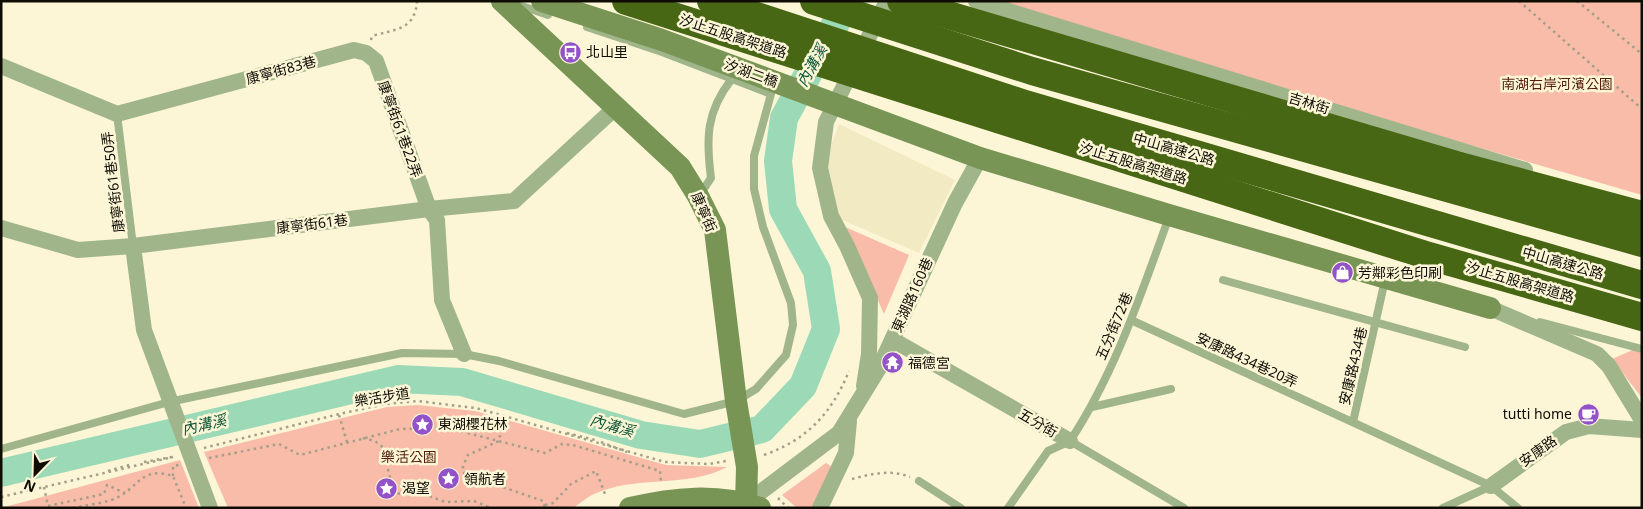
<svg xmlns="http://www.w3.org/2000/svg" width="1643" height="509" font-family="'Noto Sans','Noto Sans TC',sans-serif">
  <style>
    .built { fill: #f2eac3 }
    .green { fill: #f9bca9 }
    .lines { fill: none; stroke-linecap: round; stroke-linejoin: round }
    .river { stroke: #9cd9b6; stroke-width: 28 }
    .path { stroke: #a49f89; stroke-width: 2.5; stroke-dasharray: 2.5 4; stroke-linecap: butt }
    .lane { stroke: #a1b58b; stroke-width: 8 }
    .street { stroke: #a1b58b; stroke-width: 16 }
    .secondary { stroke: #789555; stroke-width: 22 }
    .highway { stroke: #486715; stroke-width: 28 }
    .labels { text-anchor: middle; stroke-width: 5; stroke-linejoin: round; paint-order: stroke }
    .street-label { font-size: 14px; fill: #0e0c03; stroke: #fcf6d7 }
    .poi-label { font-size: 14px; fill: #0e0c03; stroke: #fcf6d7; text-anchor: start }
    .park-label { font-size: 14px; fill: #551d0a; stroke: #fcf6d7 }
    .water-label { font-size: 15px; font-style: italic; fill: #0f5939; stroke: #fcf6d7 }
  </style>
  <rect width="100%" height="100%" fill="#fcf6d7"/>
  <path class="built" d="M839 124 955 180 919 253 840 219 828 175V153Z"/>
  <g class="green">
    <path d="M992 1H1642V195L1247 80Z"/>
    <path d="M845 227 909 255 884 314Z"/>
    <path d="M1635 349 1642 351V398L1612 359Z"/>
    <path d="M417 405 475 411 666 465 727 467C686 489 635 474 592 495 586 498 579 504 573 508H228L204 452 387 407Z"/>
    <path d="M180 460 199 508H1Z"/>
    <path d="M826 463 832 467 815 508H797L782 495Z"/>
  </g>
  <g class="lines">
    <path class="river" d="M1 473 398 379 462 382 641 435 700 444 762 429 803 386 826 329 817 271 783 209 778 161 784 118 848 1"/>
    <g class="path">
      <path d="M1519 1 1642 109"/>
      <path d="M1577 1 1642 54"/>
      <path d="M371 40 372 36C396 29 415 30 417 1"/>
      <path d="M339 415 347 442"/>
      <path d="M504 416 499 441 468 455 463 466V472L477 485H497L543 501 545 508"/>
      <path d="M567 433 595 440"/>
      <path d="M363 438 375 441 385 449C384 465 393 477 391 493"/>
      <path d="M601 442 627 452"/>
      <path d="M204 448 339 414 386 404 417 401 476 408 665 462 709 464 726 461"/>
      <path d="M764 455C807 440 832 413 849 371"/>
      <path d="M209 458 279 444 300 455 400 429 438 428 460 431 545 453 562 444 573 445 660 471 661 482"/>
      <path d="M144 462 172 457"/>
      <path d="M108 471 133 464"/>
      <path d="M173 476V466L179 465"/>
      <path d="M852 479C871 474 891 469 910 477"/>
      <path d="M44 487 48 506 104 494 107 485 125 493"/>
      <path d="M378 493 424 494 445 502 474 501 491 508"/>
      <path d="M1 497 173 457"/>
      <path d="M778 498 788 508"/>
      <path d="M545 505 553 503 571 484 596 471 605 494"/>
      <path d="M73 508C85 505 99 504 111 500 139 491 138 465 173 476L186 508"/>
    </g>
    <g class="lane">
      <path d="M516 4 548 15"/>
      <path d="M117 114 133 246"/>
      <path d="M701 193 711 178C706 139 706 112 731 80"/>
      <path d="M1223 280 1465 347"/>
      <path d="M1131 320 1491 486 1518 508"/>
      <path d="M1540 322 1642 349"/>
      <path d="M1092 407 1171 389"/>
      <path d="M1353 422 1385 280"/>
      <path d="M1070 441C1115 373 1141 294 1169 217"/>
      <path d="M1070 441 1184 508"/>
      <path d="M1 449 169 402 402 353 464 354 499 361 684 414 736 401 756 389 786 355 793 325 791 303 763 227 754 189V156L771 94 662 52 587 27"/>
      <path d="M919 481 961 508"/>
      <path d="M1008 508 1048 451 1070 441"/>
      <path d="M1443 508 1491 486"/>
    </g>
    <g class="street">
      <path d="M976 1 1525 170"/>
      <path d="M1 66 117 114 354 50 366 53 376 61 429 209 437 220 442 300 464 354"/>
      <path d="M1 228 78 250 133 246"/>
      <path d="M1490 308 1597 354 1609 366 1642 420"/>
      <path d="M893 340 1070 441"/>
      <path d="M864 386 869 354 870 298 847 246 831 216 820 168 826 122 887 1"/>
      <path d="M1491 486 1566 432 1589 426 1642 430"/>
      <path d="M746 503 839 433 879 368 955 203 980 158"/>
      <path d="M210 508 144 330 133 246 429 209 514 201 615 108"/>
      <path d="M820 508 846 453 849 421"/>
    </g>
    <g class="secondary">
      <path d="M502 1 680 167 698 196 715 230 736 401 747 467 746 503 749 508"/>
      <path d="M542 1 662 40 980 158 1169 215 1490 308"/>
      <path d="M630 508C673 498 717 493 760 508"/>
    </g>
    <g class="highway">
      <path d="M626 1 1429 256 1642 317"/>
      <path d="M711 1 1025 104 1642 285"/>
      <path d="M814 1 1032 71 1642 243"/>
      <path d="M901 1 1456 165 1642 215"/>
    </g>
  </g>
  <defs>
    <symbol id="bus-disc" viewBox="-11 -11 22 22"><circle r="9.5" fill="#9352c7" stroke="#fcf6d7"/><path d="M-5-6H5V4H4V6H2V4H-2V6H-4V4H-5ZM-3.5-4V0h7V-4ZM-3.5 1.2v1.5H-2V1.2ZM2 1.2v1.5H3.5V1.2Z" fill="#fff"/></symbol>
    <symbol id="shop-disc" viewBox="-11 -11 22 22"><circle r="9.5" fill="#9352c7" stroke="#fcf6d7"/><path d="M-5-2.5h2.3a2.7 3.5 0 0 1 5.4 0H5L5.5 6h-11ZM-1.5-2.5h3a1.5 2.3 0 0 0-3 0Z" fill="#fff"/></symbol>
    <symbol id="temple-disc" viewBox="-11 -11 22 22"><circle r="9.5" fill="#9352c7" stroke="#fcf6d7"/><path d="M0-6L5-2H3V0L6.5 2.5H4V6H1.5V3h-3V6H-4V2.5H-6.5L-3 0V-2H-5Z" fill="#fff"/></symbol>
    <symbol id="cafe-disc" viewBox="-11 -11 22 22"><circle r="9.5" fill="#9352c7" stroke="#fcf6d7"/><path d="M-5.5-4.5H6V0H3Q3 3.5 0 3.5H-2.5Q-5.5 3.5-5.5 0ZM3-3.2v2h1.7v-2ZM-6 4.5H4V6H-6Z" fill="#fff"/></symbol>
    <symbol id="sight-disc" viewBox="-11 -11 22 22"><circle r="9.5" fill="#9352c7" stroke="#fcf6d7"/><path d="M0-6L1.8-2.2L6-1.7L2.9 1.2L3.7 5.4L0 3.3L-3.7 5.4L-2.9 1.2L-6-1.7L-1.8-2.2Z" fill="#fff"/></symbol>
  </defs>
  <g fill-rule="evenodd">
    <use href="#bus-disc" x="558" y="40" width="25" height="25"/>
    <use href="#shop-disc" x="1330" y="260" width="25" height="25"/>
    <use href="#temple-disc" x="880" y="350" width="25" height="25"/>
    <use href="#cafe-disc" x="1576" y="402" width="25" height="25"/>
    <use href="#sight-disc" x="410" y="412" width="25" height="25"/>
    <use href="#sight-disc" x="436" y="466" width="25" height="25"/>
    <use href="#sight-disc" x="374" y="476" width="25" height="25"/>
  </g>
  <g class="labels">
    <g class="street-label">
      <text transform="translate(733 36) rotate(18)" y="5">汐止五股高架道路</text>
      <text transform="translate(281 70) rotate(-15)" y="5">康寧街83巷</text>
      <text transform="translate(751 73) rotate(20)" y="5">汐湖二橋</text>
      <text transform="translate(1309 103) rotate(17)" y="5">吉林街</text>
      <text transform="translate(400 129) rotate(70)" y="5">康寧街61巷22弄</text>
      <text transform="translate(1174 149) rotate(16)" y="5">中山高速公路</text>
      <text transform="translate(1133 163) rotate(17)" y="5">汐止五股高架道路</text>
      <text transform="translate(113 182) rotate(-97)" y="5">康寧街61巷50弄</text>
      <text transform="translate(704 212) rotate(66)" y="5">康寧街</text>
      <text transform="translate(312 224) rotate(-7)" y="5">康寧街61巷</text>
      <text transform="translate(1563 263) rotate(16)" y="5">中山高速公路</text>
      <text transform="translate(1520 282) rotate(16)" y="5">汐止五股高架道路</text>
      <text transform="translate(912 295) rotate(-66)" y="5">東湖路160巷</text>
      <text transform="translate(1114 326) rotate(-67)" y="5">五分街72巷</text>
      <text transform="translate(1247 360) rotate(25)" y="5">安康路434巷20弄</text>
      <text transform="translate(1353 366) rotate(-77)" y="5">安康路434巷</text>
      <text transform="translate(382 397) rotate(-9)" y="5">樂活步道</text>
      <text transform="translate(1038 423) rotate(30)" y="5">五分街</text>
      <text transform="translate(1538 451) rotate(-35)" y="5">安康路</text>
    </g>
    <g class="poi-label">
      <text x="586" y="57">北山里</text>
      <text x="1358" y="278">芳鄰彩色印刷</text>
      <text x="908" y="368">福德宮</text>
      <text x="1572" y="419" text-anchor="end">tutti home</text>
      <text x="438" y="429">東湖櫻花林</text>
      <text x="464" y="484">領航者</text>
      <text x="402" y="493">渴望</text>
    </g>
    <g class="park-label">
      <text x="1557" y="89">南湖右岸河濱公園</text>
      <text x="409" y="462">樂活公園</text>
    </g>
    <g class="water-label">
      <text transform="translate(812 66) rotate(-61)" y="5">內溝溪</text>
      <text transform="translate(204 425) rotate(-13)" y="5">內溝溪</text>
      <text transform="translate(612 426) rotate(16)" y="5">內溝溪</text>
    </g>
  </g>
  <rect width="1643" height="509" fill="none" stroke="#0e0c03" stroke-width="5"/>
  <g transform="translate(35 474) rotate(203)" stroke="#fcf6d7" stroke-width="4" paint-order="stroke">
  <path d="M0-4L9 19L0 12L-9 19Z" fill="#0e0c03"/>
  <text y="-8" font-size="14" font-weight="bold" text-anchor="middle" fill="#0e0c03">N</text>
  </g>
</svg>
